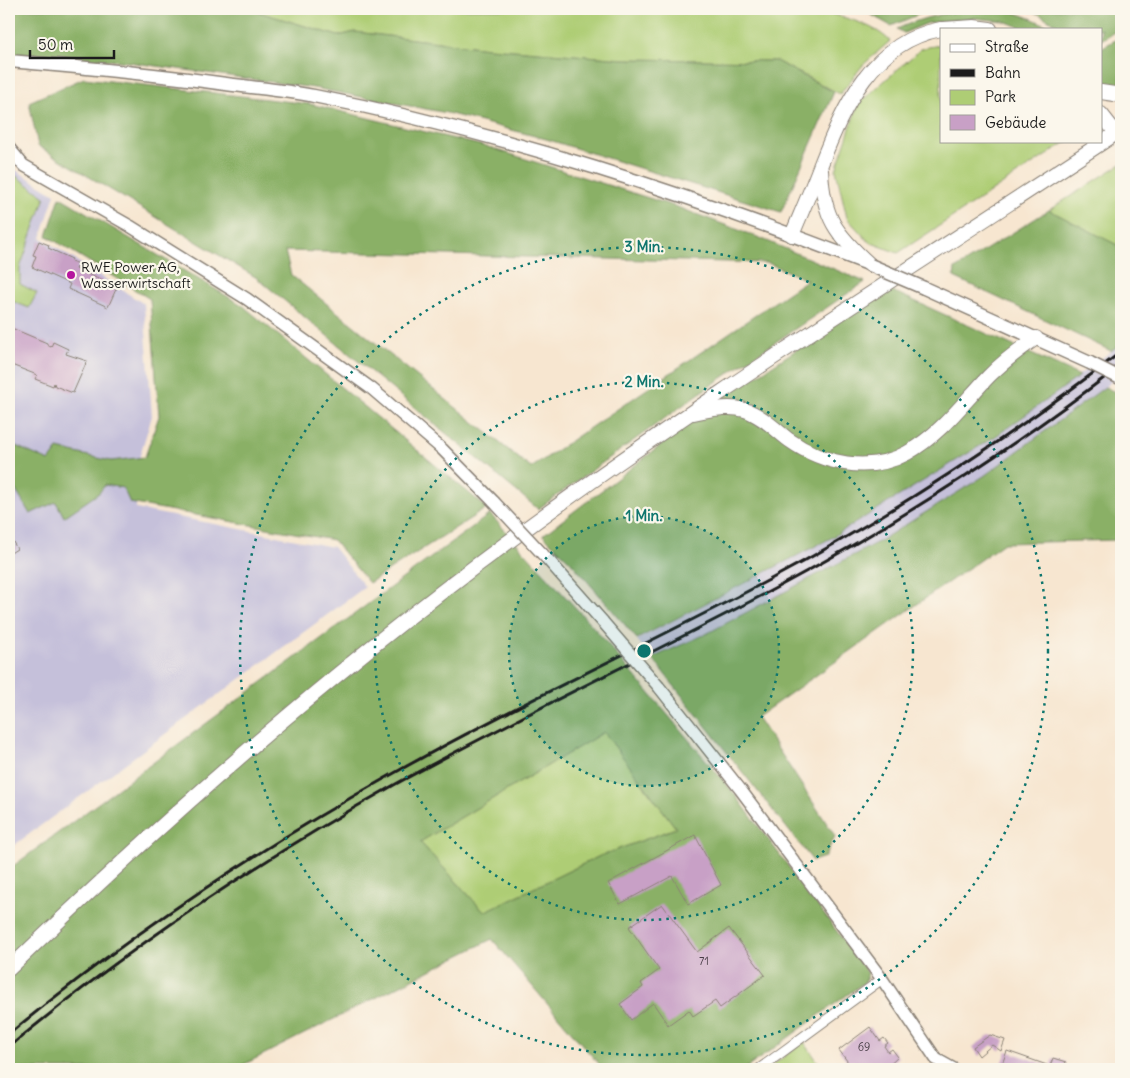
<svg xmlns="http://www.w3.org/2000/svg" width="1130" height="1078" font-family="Delius,sans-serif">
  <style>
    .industrial { fill: #c5c0da }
    .green { fill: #aecd75; stroke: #657448 }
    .forest { fill: #8ab066; stroke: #536641; fill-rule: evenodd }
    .building { fill: #c8a0c6 }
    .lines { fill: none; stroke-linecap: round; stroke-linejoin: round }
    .minor-casing { stroke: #8a8176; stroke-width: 11 }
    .tertiary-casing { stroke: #8a8176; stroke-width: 14 }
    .secondary-casing { stroke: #8a8176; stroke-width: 15 }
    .primary-casing { stroke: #8a8176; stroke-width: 16 }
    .minor { stroke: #fff; stroke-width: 9 }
    .tertiary { stroke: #fff; stroke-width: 11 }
    .secondary { stroke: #fff; stroke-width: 12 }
    .primary { stroke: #fff; stroke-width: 14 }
    .rail { stroke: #1c1c1c; stroke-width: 3 }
    .tertiary-bridge-casing { stroke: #8a8176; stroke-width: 14; stroke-linecap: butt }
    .secondary-bridge-casing { stroke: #8a8176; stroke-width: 15; stroke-linecap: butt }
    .tertiary-bridge { stroke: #fff; stroke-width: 11 }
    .secondary-bridge { stroke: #fff; stroke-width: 12 }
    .ring { fill: none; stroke: #0f766e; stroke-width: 2.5; stroke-dasharray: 2.5 5 }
    .poi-dot { fill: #b5179e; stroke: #fbf7ec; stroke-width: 2 }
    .labels { text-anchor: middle; stroke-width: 4.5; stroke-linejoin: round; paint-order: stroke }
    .number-label { font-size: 11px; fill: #473d46 }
    .poi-label { font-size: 14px; fill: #1c1c1c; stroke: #fbf7ec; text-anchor: start }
    .centre { fill: #0f766e; stroke: #fbf7ec; stroke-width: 2.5 }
    .ring-label { font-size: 15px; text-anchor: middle; font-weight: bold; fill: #0f766e; stroke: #fbf7ec; stroke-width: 4.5; stroke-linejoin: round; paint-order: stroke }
  </style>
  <rect width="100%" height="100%" fill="#fbf7ec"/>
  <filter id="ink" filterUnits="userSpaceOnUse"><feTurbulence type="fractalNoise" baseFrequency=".02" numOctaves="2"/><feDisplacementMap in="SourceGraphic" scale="10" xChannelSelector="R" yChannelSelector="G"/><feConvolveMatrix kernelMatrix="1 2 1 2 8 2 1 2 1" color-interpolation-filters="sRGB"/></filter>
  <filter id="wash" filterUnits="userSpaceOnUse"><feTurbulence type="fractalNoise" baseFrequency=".0096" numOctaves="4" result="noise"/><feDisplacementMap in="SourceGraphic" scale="20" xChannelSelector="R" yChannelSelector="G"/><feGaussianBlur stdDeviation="1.12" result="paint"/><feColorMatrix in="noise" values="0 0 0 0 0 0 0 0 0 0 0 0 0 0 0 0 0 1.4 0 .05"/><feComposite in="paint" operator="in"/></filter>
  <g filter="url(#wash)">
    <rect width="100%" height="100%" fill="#f7e6d0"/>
    <g class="industrial">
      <path d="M9 161 17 171 55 194 41 238 144 304 152 416 140 455 136 509 333 547 365 587 9 849Z"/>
      <path d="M1121 344V373L1105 387 984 476 878 542 706 634 652 658 637 640 831 538 996 436Z"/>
    </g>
    <g class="green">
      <path d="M249 9H814C840 17 871 22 890 41L863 65 840 94 776 61 623 59 488 48 355 32 338 36Z"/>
      <path d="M941 45V141H1068L898 253 869 242 847 218 836 170 858 104 922 48Z"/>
      <path d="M1121 164V247L1049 210Z"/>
      <path d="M9 171 45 197 20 268V284L37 293 29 308 9 300Z"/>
      <path d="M604 732 676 828 600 856 484 912 420 842Z"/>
      <path d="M804 1042 823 1069H767Z"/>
    </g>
    <g class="forest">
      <path d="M9 9H249L338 36 355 32 488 48 623 59 776 61 834 92 781 212 546 139 447 113 314 88 121 61 9 54Z"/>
      <path d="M852 9H932L891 26 866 12Z"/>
      <path d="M988 9C1012 9 1032 18 1054 29H1025L1004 21 973 18 928 23 904 33 897 29C929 14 953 12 988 9Z"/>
      <path d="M1022 9H1121V28L1101 40V29H1064L1039 14Z"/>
      <path d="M1121 37V87L1101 83V48Z"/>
      <path d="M84 78 310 104 488 147 677 207 760 238 865 282 707 388 538 509 257 278 38 146 29 102ZM285 251 768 263 807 280 531 468 291 275Z"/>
      <path d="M60 197 242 305 487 508 369 583 333 540 130 503 123 488 105 485 99 493 64 517 56 502 30 514 9 479V443L49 461 58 449 111 461 145 457 159 416 150 299 47 236Z"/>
      <path d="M1049 210 1121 247V344L1111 351 954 277 955 269Z"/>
      <path d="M888 289 1080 376 996 436 831 538 637 639 570 561 543 535 723 398Z"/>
      <path d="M1105 387 1121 395V540L1004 543 757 717 835 836 825 857 813 861 652 658 706 634 878 542 984 476Z"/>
      <path d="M490 514 595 629 733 792 868 973 865 982 745 1069H603L492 939 235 1069H9V869ZM604 732 676 828 600 856 484 912 420 842Z"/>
    </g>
    <g id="blocks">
      <g class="building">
        <path d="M39 241 49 245 48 248 72 259 71 261 79 264 76 269 117 287 108 307 68 289 70 284 32 267 36 256 33 255Z"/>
        <path d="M9 327 47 343V345L51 347 53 342 68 349 66 354 87 361 73 393 55 386 54 383 53 386 35 379 37 375 9 364Z"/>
        <path d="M9 535 17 549 9 554Z"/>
        <path d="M695 835 721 885 688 904 672 876 620 904 608 883Z"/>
        <path d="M662 904 697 952 729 928 765 975 720 1008 715 1001 693 1016 689 1010 668 1025 653 1003 631 1020 620 1004 643 987 641 983 659 970 629 927Z"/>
        <path d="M870 1027 880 1041 884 1038 888 1043 884 1046 888 1052 892 1049 898 1057 885 1069H853L839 1050Z"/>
        <path d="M990 1035 1005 1040 1001 1051 992 1045 979 1056 973 1047Z"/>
        <path d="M1007 1051 1047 1065 1046 1069H1016L1002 1064Z"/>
        <path d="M1053 1058 1066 1062 1064 1069 1050 1066Z"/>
      </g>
    </g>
  </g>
  <g filter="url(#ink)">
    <use href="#blocks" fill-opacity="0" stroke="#8a8176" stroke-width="1"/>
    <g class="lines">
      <defs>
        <path id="minor" d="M759 1069 882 979"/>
        <g id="tertiary">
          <path d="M9 148 23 165 130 226 247 299 372 389 442 449 494 502"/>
          <path d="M550 562 603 622"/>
          <path d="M659 687 740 789 882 979 936 1059 954 1069"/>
        </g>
        <g id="secondary">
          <path d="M9 61C81 67 154 74 226 84 255 88 285 90 314 96 504 133 688 194 868 264"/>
          <path d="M924 288 1090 363"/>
        </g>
        <g id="primary">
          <path d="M943 29 974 27 990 29"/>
          <path d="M1101 92 1121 95"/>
          <path d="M1101 114 1116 133"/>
          <path d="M821 170C823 218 836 234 870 265"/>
          <path d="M792 235C802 211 812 188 821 164 844 106 872 42 941 29"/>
          <path d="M693 413C710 410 728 405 745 410 761 415 776 430 789 440 823 464 869 474 907 453 941 434 963 403 989 376 1004 361 1020 349 1036 338"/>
          <path d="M9 969C165 818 329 674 504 545 703 397 915 267 1121 130"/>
        </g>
      </defs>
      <use href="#minor" class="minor-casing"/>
      <use href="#tertiary" class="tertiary-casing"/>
      <use href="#secondary" class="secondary-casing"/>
      <use href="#primary" class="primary-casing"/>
      <use href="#minor" class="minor"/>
      <use href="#tertiary" class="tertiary"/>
      <use href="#secondary" class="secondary"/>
      <use href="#primary" class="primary"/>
      <g class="rail">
        <path d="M9 1034C127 936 255 851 389 776 513 706 643 647 769 580 893 514 1010 437 1121 352"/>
        <path d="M9 1047C128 948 259 861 394 785 519 716 648 656 774 589 896 524 1012 449 1121 365"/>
      </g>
      <defs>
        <g id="tertiary-bridge">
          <path d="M494 502 550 562"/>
          <path d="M603 622 659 687"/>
        </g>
        <g id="secondary-bridge">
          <path d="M870 265 924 288"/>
          <path d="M1090 363 1120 378"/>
        </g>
      </defs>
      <use href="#tertiary-bridge" class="tertiary-bridge-casing"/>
      <use href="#secondary-bridge" class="secondary-bridge-casing"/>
      <use href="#tertiary-bridge" class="tertiary-bridge"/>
      <use href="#secondary-bridge" class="secondary-bridge"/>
    </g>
  </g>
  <circle cx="644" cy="651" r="135" fill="#0f766e" fill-opacity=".12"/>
  <g class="ring">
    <circle cx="644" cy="651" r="135"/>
    <circle cx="644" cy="651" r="269"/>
    <circle cx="644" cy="651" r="404"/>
  </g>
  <circle class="poi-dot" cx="71" cy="275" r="5"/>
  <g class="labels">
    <g class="number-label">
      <text x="704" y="965">71</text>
      <text x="864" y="1051">69</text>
    </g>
    <g class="poi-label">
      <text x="81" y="272">RWE Power AG,<tspan x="81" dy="16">Wasserwirtschaft</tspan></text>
    </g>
  </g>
  <circle cx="644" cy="651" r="8" class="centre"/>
  <g class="ring-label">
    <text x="644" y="252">3 Min.</text>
    <text x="644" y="387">2 Min.</text>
    <text x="644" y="521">1 Min.</text>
  </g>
  <rect width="1130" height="1078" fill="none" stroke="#fbf7ec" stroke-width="30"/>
  <rect x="940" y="28" width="162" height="115" fill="#fbf7ec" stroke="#a29f99"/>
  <rect x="950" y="44" width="25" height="8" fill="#ffffff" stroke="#a29f99"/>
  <text x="985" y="52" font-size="15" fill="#1c1c1c">Straße</text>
  <rect x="950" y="69" width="25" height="8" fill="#1c1c1c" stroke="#a29f99"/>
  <text x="985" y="78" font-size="15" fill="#1c1c1c">Bahn</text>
  <rect x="950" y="90" width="25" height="15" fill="#aecd75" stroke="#a29f99"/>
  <text x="985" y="102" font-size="15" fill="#1c1c1c">Park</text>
  <rect x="950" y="115" width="25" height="15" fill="#c8a0c6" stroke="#a29f99"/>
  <text x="985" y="128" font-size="15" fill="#1c1c1c">Gebäude</text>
  <path d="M30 50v8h84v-8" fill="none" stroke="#1c1c1c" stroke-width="2.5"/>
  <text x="38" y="50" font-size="15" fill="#1c1c1c" stroke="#fbf7ec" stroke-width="4" paint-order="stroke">50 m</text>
</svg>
